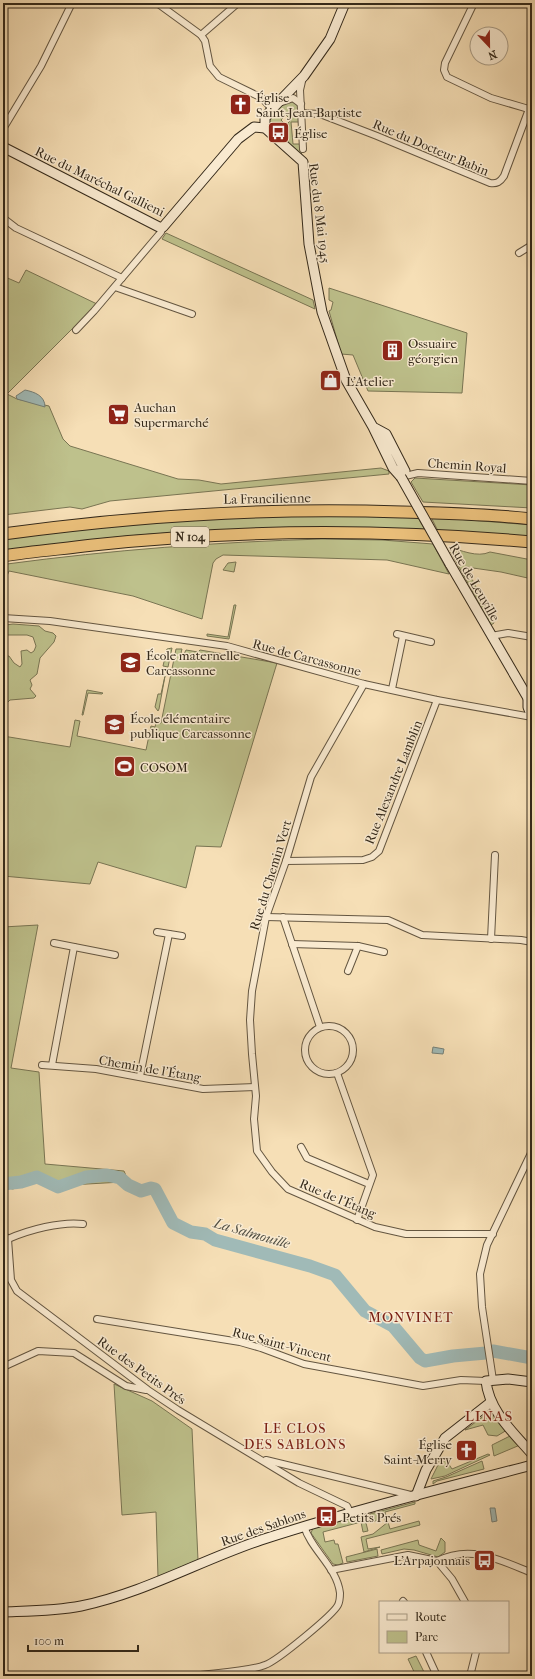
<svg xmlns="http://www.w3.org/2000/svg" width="535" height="1679" font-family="'IM FELL French Canon',serif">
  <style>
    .green { fill: #bec18c; stroke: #797553; fill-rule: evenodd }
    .water { fill: #a0bab7; stroke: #758078 }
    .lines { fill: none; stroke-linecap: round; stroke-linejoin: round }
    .river { stroke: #a0bab7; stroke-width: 13 }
    .street-casing { stroke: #645641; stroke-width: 8 }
    .secondary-casing { stroke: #34291a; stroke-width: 11 }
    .highway-casing { stroke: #34291a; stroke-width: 13 }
    .street { stroke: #f9ead0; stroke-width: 6 }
    .secondary { stroke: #f9ead0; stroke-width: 9 }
    .highway { stroke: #ebc07b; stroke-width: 11 }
    .secondary-bridge-casing { stroke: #34291a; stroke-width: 11; stroke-linecap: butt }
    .secondary-bridge { stroke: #f9ead0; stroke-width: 9 }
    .labels { text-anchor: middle; stroke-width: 3; stroke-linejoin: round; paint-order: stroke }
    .shield { fill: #f9ead0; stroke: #6f6351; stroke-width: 1 }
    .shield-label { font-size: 12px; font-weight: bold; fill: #34291a }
    .poi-label { font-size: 13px; fill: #34291a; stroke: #f9ead0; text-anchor: start }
    .street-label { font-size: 13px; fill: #34291a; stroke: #f9ead0 }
    .water-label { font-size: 14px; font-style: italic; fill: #4f4d41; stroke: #f9ead0 }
    .neighbourhood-label { font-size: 14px; letter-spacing: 1px; fill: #7a1f14; stroke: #f9ead0 }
    .quarter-label { font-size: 15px; letter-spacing: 1px; fill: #7a1f14; stroke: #f9ead0 }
  </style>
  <rect width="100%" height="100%" fill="#f6dfb6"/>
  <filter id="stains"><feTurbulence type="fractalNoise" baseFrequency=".005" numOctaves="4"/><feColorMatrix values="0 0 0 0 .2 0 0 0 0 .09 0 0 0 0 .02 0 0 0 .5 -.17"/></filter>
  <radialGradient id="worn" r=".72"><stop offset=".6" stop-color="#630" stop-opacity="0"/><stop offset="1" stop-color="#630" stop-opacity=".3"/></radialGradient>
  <g class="green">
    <path d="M287 99 301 104 303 149 300 158 265 128V118ZM286 115 291 120 286 125 281 120ZM291 122H301L302 144H293Z"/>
    <path d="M166 233 313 300 315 309 162 239Z"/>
    <path d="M26 270 97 304 7 394 17 399 49 406 63 439 70 446 178 479 199 480 221 484 381 468 389 471V474L110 501 82 509 70 507 3 515V276L19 283Z"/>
    <path d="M329 288 467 333 462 393 368 391 353 355 341 354 329 311 331 310 333 302 329 300Z"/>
    <path d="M415 478 532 485V508L423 502 411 482Z"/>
    <path d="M286 515 417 516 425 530C339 528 254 527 168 533 113 536 58 544 3 551V539L146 522Z"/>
    <path d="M431 517 532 525V538L438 531Z"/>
    <path d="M322 539 382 540 433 544 449 574 387 560 223 555 216 559 213 563 202 619 133 596 9 571 3 586V565L7 564C112 550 216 542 322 539Z"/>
    <path d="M448 547C461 550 477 558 490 552L532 560V579L501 572 466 567 494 623 491 625Z"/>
    <path d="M236 562 234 572 223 570 228 563Z"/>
    <path d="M234 605H236L229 639 207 636V634L228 637Z"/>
    <path d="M13 624 39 626 45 631 53 633 56 636 54 642 40 658 37 674 30 680 32 685 30 689 36 696 34 698 10 700 6 704 3 713V656H9L14 663 20 667 22 664 21 651 27 650 31 653 34 651 36 646 33 637 27 635H6L4 630 6 625Z"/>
    <path d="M172 648 168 667 163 666 167 649Z"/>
    <path d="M176 649H182L181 653 184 654 186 650 198 652 200 650 277 663 221 847 196 846 186 888 98 862 90 884 3 876V736L70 747 75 720 80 721 77 736 146 750 151 726 155 727 156 723H161Z"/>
    <path d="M165 676 159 709 158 711 155 707 158 694H161Z"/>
    <path d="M87 690 103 693 102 694 88 693 83 715H82Z"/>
    <path d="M38 925 11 1068 39 1072 45 1164 124 1171 127 1178 122 1182 70 1185 57 1189 47 1187 37 1179H32L13 1189 3 1187V927Z"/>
    <path d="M114 1384 152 1401 192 1429 198 1560 158 1577 156 1512 122 1515Z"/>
    <path d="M489 1412 495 1414 507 1430 497 1436 488 1435 483 1425 465 1430Z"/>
    <path d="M512 1435 520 1445 494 1456 492 1445Z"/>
    <path d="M488 1454 490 1455 445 1476 431 1479 439 1463V1456L443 1461 448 1460V1463L452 1469Z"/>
    <path d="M482 1461 484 1469 437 1481 433 1484V1481L446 1477Z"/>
    <path d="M415 1502V1504L385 1512 387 1520 385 1522 384 1518 380 1516V1520L371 1522 370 1514Z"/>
    <path d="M364 1515 368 1531 363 1532 361 1522 323 1532 325 1542 334 1540 335 1544H338L343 1563 338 1565 333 1564 311 1533 313 1528Z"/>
    <path d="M419 1521 420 1525 366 1539 368 1549 380 1547 364 1552 361 1537 373 1534 388 1522 390 1529Z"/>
    <path d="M441 1538 445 1542V1552L438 1557 414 1550 404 1549 382 1554 381 1550 418 1540 419 1545 436 1551Z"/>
    <path d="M377 1549 378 1556 347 1562 346 1557Z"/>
    <path d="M416 1656 426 1676H416L408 1659Z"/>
  </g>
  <g class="water">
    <path d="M25 390C35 392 45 396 45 407L17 399 16 396Z"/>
    <path d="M433 1047 444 1049 443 1054 432 1053Z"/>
    <path d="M495 1508 497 1521 492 1522 490 1508Z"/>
  </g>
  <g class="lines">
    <g class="river">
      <path d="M3 1184 21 1182 37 1177 58 1187 86 1177 107 1175 120 1178 128 1185 141 1191 151 1188 155 1189 173 1223 191 1232 205 1234 215 1240 310 1266 335 1275 365 1311 393 1326 420 1358 425 1361 453 1356 486 1353"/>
      <path d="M493 1351 532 1358"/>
    </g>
    <defs>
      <g id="street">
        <path d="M157 3 201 35 205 41 210 66 219 77 262 98 272 109 275 107"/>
        <path d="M474 3 445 63 444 70 447 77 491 98 532 110"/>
        <path d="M201 35 238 3"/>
        <path d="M303 77 300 90 303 149"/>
        <path d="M282 102 293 98 301 104"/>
        <path d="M301 113 320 114 377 136 490 183C497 184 500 182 504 176L529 109"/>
        <path d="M3 129 41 66 72 3"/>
        <path d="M3 218 16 228 122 278"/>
        <path d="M519 253 532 245"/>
        <path d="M115 287 192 314"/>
        <path d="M76 330 94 311 161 232 163 227"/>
        <path d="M401 477 418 473 532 481"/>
        <path d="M3 618 50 621 227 646 364 684 437 700 532 717"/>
        <path d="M397 634 431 642"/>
        <path d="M491 636 508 633 532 637"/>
        <path d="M364 684 311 777 286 861 266 917 252 991 250 1020 252 1054 256 1096 254 1119 257 1151 272 1172 288 1189 375 1227 406 1234H493"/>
        <path d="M392 689 403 636"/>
        <path d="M286 861 363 860 372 857 379 851 437 700"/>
        <path d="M266 917 388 920 422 935 521 940 532 942"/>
        <path d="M283 917 320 1027"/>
        <path d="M157 932 182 936"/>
        <path d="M491 939 495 855"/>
        <path d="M54 943 115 955"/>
        <path d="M292 944 358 946 384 952"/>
        <path d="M348 971 358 946"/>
        <circle cx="329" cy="1050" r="24"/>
        <path d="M42 1065 96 1069 203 1089 255 1087"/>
        <path d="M52 1065 74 947"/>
        <path d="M337 1073 373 1175 357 1220"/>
        <path d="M140 1076 169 934"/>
        <path d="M301 1147 307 1158 369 1184"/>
        <path d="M3 1234 8 1239C28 1230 62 1221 83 1224"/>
        <path d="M8 1239 11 1280 17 1291 148 1390 178 1410 299 1483 347 1506 351 1514"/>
        <path d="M97 1319 240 1342 261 1348 304 1364 423 1386 461 1380 486 1381"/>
        <path d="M3 1367 38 1351 74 1353 126 1386 146 1390"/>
        <path d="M493 1380 482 1307 480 1274 487 1245 532 1151"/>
        <path d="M266 1460 415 1496"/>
        <path d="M437 1561C471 1544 500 1560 532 1573"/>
        <path d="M331 1570 408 1555 437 1561 452 1579 465 1602"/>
        <path d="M403 1601 404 1602"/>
        <path d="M426 1652 437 1676"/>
        <path d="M192 1676C212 1673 248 1672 265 1665 277 1661 333 1615 338 1605 340 1601 340 1597 340 1593 337 1567 311 1550 304 1526"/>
        <path d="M470 1676 476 1652"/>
      </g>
      <g id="secondary">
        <path d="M265 128V118L272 109 304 76 330 39 345 3"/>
        <path d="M3 147 159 227H163L238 139 254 127 265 128 303 162 309 244 322 312 346 380 373 427 393 468 401 477 405 471 386 434 373 427"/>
        <path d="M450 564 532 705"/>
        <path d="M528 700V707L532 717"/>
        <path d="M532 1382 508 1379 486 1381C489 1411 513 1432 532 1454"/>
        <path d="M416 1496 426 1470 445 1438 491 1402"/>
        <path d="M3 1612C29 1611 56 1611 81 1606 144 1593 201 1560 261 1540 350 1511 441 1489 532 1465"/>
      </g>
      <g id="highway">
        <path d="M3 534C135 516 268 507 402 512 445 513 489 514 532 519"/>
        <path d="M3 556C33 551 63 549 93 545 239 529 386 529 532 542"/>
      </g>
    </defs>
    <use href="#street" class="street-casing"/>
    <use href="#secondary" class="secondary-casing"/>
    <use href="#highway" class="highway-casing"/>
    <use href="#street" class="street"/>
    <use href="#secondary" class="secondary"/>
    <use href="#highway" class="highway"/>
    <defs>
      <path id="secondary-bridge" d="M401 477 450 564"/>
    </defs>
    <use href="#secondary-bridge" class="secondary-bridge-casing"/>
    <use href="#secondary-bridge" class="secondary-bridge"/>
  </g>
  <defs>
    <symbol id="church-square" viewBox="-11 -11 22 22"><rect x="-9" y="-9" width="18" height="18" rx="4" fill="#8f2418" stroke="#f9ead0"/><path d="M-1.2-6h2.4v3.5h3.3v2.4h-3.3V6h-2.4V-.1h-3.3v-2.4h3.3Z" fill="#fff"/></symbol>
    <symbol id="bus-square" viewBox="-11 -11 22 22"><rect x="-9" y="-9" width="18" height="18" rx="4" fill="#8f2418" stroke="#f9ead0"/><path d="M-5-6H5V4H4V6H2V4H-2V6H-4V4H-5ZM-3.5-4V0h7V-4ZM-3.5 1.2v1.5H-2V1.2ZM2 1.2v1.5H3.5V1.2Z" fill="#fff"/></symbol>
    <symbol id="building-square" viewBox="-11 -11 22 22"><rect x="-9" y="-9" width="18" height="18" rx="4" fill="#8f2418" stroke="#f9ead0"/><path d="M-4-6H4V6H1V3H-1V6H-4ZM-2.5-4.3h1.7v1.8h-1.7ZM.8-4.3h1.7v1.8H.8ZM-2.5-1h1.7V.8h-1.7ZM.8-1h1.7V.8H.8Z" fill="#fff"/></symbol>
    <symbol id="shop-square" viewBox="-11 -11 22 22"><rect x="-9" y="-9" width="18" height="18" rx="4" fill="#8f2418" stroke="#f9ead0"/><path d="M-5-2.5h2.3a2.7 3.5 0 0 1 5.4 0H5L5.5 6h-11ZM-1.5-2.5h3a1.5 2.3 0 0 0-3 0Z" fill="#fff"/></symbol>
    <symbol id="supermarket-square" viewBox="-11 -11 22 22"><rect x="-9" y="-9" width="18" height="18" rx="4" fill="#8f2418" stroke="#f9ead0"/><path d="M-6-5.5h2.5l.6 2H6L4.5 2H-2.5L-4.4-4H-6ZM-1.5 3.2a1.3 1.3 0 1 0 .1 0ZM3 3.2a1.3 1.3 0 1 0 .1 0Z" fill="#fff"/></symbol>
    <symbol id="school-square" viewBox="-11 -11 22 22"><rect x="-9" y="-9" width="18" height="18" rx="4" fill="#8f2418" stroke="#f9ead0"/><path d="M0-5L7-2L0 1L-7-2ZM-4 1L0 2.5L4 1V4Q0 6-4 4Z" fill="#fff"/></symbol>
    <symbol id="stadium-square" viewBox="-11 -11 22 22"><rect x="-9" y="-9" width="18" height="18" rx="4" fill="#8f2418" stroke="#f9ead0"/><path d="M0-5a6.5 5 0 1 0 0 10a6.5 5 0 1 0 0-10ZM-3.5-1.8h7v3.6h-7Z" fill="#fff"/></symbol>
  </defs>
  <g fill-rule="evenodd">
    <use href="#church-square" x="228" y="92" width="25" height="25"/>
    <use href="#bus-square" x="266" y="120" width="25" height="25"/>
    <use href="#building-square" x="380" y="338" width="25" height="25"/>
    <use href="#shop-square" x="318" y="368" width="25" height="25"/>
    <use href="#supermarket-square" x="106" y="402" width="25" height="25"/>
    <use href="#school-square" x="118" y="650" width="25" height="25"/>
    <use href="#school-square" x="102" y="712" width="25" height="25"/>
    <use href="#stadium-square" x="112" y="754" width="25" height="25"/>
    <use href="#church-square" x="454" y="1438" width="25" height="25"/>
    <use href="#bus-square" x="314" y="1504" width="25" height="25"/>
    <use href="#bus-square" x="472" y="1548" width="25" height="25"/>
  </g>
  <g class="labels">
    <rect class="shield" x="171" y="527" width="38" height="20" rx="3"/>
    <g class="shield-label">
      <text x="190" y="541">N 104</text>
    </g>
    <g class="poi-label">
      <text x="256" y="102">Église<tspan x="256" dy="15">Saint-Jean-Baptiste</tspan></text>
      <text x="294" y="138">Église</text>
      <text x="408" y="348">Ossuaire<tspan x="408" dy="15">géorgien</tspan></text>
      <text x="346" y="386">L’Atelier</text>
      <text x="134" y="412">Auchan<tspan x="134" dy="15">Supermarché</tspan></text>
      <text x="146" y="660">École maternelle<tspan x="146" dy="15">Carcassonne</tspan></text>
      <text x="130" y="723">École élémentaire<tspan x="130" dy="15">publique Carcassonne</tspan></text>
      <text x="140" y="772">COSOM</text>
      <text x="452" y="1449" text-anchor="end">Église<tspan x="452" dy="15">Saint-Merry</tspan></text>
      <text x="342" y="1522">Petits Prés</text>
      <text x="470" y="1565" text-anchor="end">L'Arpajonnais</text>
    </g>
    <g class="street-label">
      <text transform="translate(431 147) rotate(23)" y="5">Rue du Docteur Babin</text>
      <text transform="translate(100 181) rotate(26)" y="5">Rue du Maréchal Gallieni</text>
      <text transform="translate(320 213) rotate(83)" y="5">Rue du 8 Mai 1945</text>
      <text transform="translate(467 465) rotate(4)" y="5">Chemin Royal</text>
      <text transform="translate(267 498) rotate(-1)" y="5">La Francilienne</text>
      <text transform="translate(475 582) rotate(60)" y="5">Rue de Leuville</text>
      <text transform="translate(307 657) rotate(15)" y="5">Rue de Carcassonne</text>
      <text transform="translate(393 782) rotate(-68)" y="5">Rue Alexandre Lamblin</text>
      <text transform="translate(270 875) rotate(-73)" y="5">Rue du Chemin Vert</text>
      <text transform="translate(150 1068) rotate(10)" y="5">Chemin de l'Étang</text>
      <text transform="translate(338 1198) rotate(23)" y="5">Rue de l'Étang</text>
      <text transform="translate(282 1344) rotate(15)" y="5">Rue Saint-Vincent</text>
      <text transform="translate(142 1370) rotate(36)" y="5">Rue des Petits Prés</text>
      <text transform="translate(263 1527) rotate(-19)" y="5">Rue des Sablons</text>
    </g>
    <g class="water-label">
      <text transform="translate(252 1233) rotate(16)" y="5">La Salmouille</text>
    </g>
    <g class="neighbourhood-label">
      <text x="411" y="1322">MONVINET</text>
      <text x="295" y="1433">LE CLOS<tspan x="295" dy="16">DES SABLONS</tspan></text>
    </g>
    <g class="quarter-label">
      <text x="489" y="1421">LINAS</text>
    </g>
  </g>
  <rect width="535" height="1679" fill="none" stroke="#f6dfb6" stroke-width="16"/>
  <rect x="4" y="4" width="527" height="1671" fill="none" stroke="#34291a" stroke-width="2"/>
  <rect x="8" y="8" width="519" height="1663" fill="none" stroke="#34291a"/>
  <rect x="379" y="1601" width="130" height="52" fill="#f9ead0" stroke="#aa9d87"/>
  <rect x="387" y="1614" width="20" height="6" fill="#f9ead0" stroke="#aa9d87"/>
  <text x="415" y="1621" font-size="12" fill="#34291a">Route</text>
  <rect x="387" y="1631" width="20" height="12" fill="#bec18c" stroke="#aa9d87"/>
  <text x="415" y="1641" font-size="12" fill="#34291a">Parc</text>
  <g transform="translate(489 46) rotate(158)"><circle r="19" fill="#f9ead0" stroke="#aa9d87"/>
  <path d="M0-3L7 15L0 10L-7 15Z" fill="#8f2418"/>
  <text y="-6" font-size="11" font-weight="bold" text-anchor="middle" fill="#34291a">N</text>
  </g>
  <path d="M28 1645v6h110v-6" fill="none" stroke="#34291a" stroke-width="2"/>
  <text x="34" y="1645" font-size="12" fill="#34291a" stroke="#f9ead0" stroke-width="3" paint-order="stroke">100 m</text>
  <rect width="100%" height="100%" filter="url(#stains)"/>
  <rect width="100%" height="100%" fill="url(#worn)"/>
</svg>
